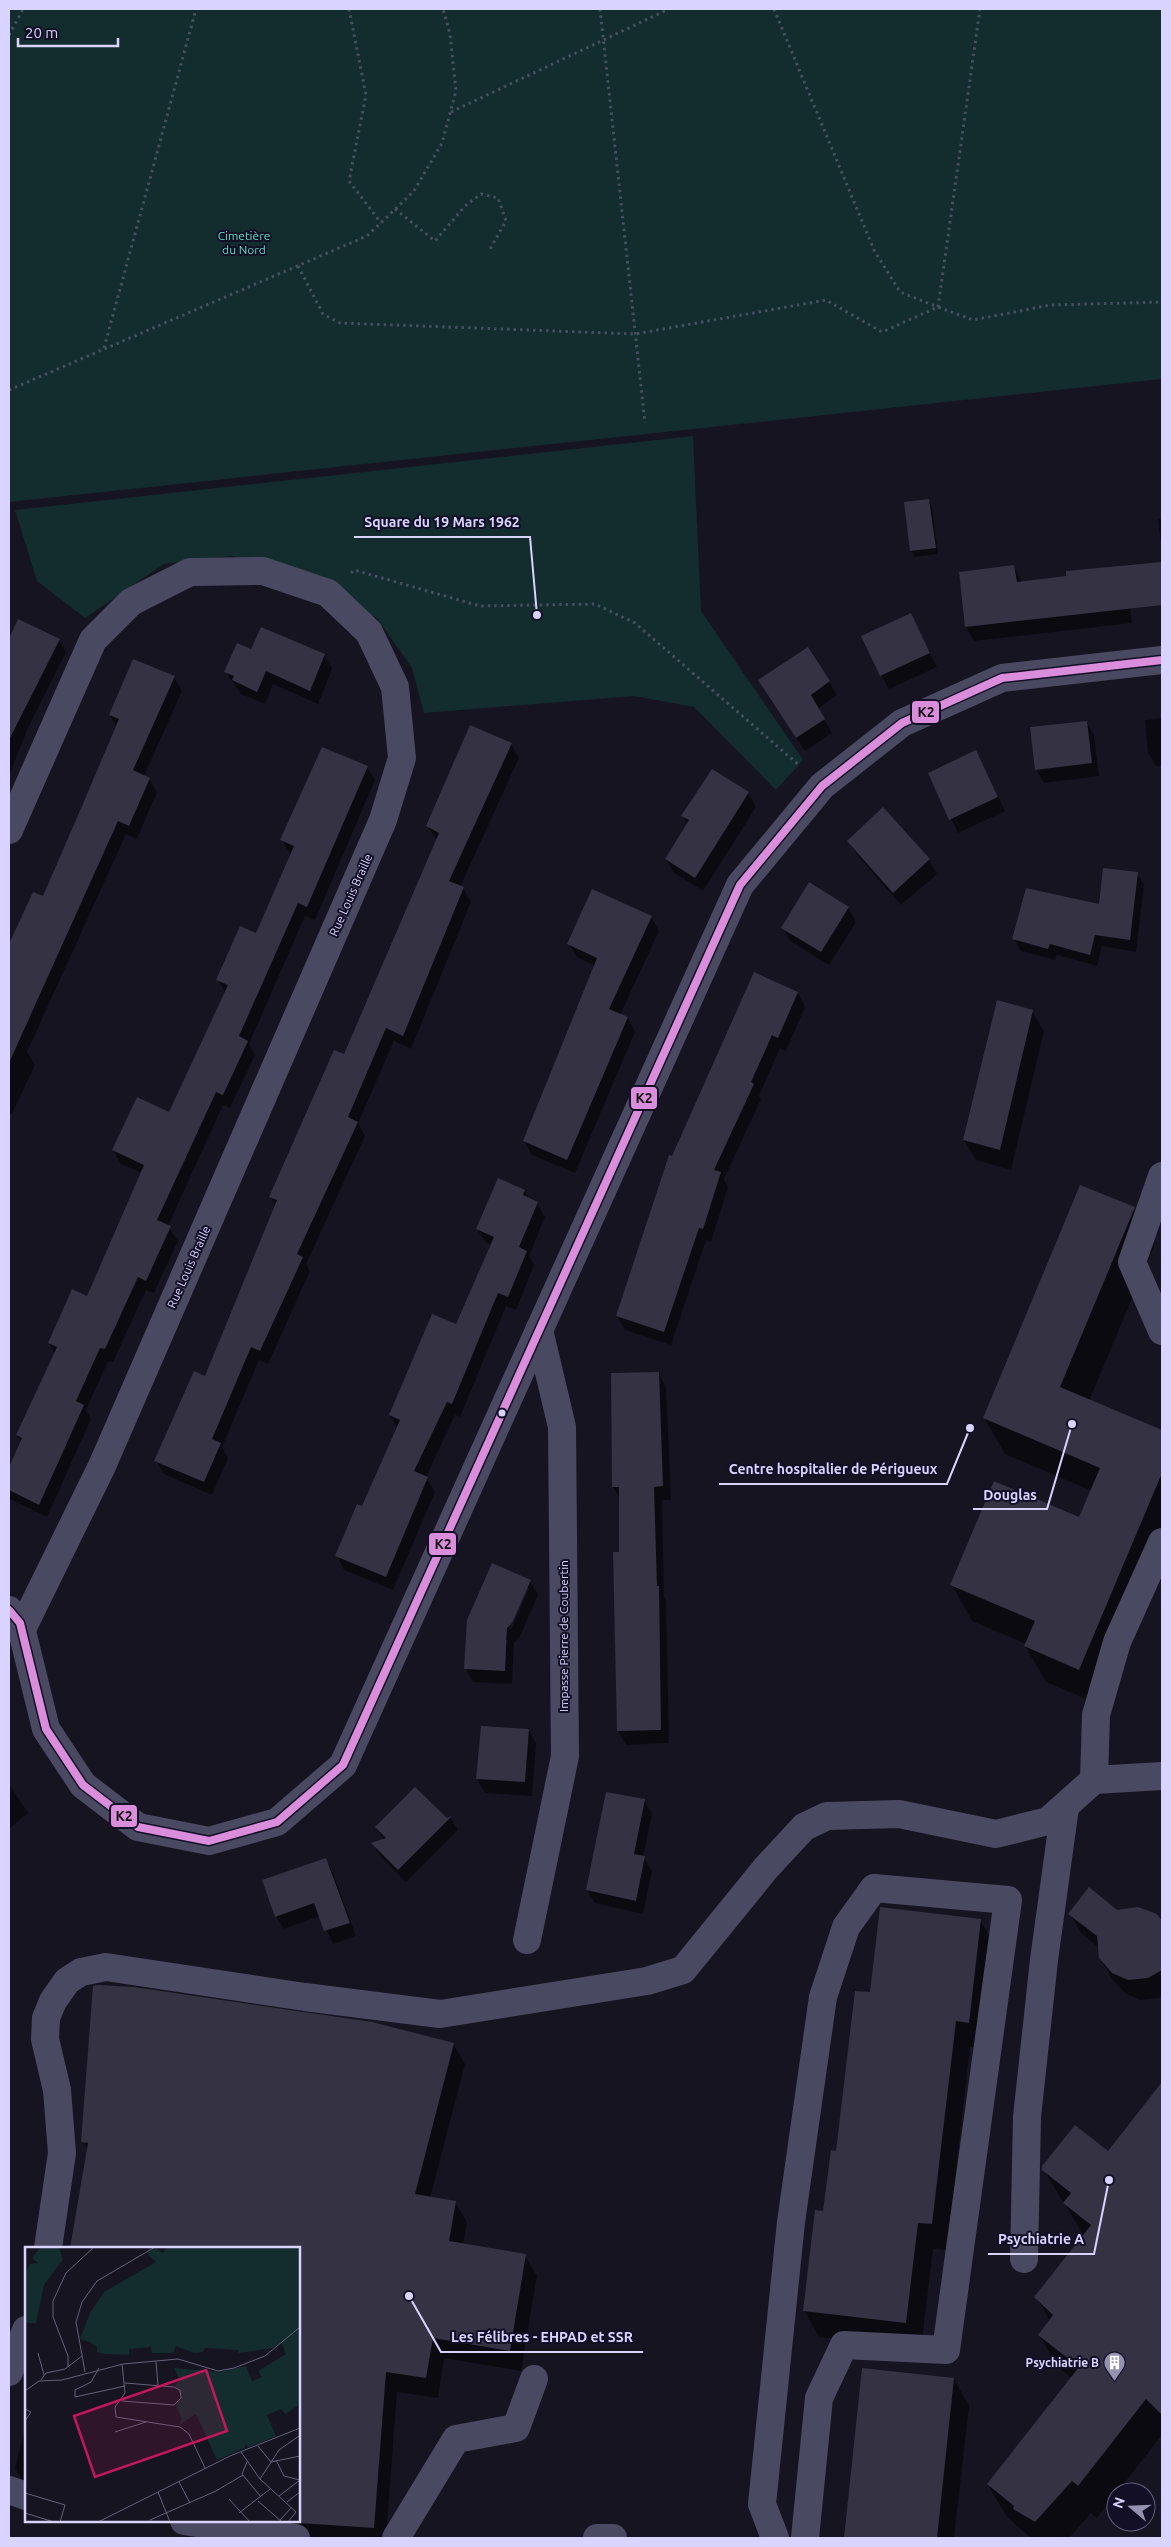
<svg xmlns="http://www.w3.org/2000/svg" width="1171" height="2547" font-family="Ubuntu,sans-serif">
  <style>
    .green { fill: #132c2d }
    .shadow { fill: #0007; fill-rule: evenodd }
    .building { fill: #343243 }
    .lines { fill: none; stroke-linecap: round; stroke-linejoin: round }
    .path { stroke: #44505f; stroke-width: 3; stroke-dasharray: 2.5 4; stroke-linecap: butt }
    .minor { stroke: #4a4962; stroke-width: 28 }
    .bus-1-casing { stroke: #130f26; stroke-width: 11 }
    .bus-1 { stroke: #da8dda; stroke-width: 8 }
    .bus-dot { fill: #d9d4ff; stroke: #130f26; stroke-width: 2 }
    .labels { text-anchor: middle; stroke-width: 4; stroke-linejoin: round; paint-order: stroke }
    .park-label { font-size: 12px; fill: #5fe0c0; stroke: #130f26 }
    .street-label { font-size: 12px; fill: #d9d4ff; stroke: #130f26 }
    .poi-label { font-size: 12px; font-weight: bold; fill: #d9d4ff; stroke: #130f26; text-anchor: end }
    .inset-road { fill: none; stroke: #64617a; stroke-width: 1 }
    .view { fill: #c2185b; fill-opacity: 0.15; stroke: #c2185b; stroke-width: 2.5 }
    .inset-edge { fill: none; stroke: #d9d4ff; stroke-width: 2.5 }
    .leader { fill: none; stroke: #d9d4ff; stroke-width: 2 }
    .callout-dot { fill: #d9d4ff; stroke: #130f26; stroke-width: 2 }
    .callout-label { font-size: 14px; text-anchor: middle; font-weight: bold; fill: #d9d4ff; stroke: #130f26; stroke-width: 4; stroke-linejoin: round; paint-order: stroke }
    .line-badge { stroke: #130f26; stroke-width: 2 }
    .pale-badge-label { font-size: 14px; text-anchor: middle; font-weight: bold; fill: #111 }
  </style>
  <rect width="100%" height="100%" fill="#161421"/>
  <g class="green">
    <path d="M9 9H1162V379L9 502Z"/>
    <path d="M693 436 701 611 803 760 776 790 694 707 634 696 424 713 412 668 377 618 292 571 232 556 164 564 85 618 37 581 15 510Z"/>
  </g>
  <g class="shadow">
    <path d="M929 500 932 507 938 554 915 557 911 551Z"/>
    <path d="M1158 519H1162V553Z"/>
    <path d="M1014 566 1022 583 1127 581 1132 623 974 641 966 627 960 573Z"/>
    <path d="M19 621 59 640 66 652 27 730 9 776V642Z"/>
    <path d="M918 628 937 667 889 689 881 675Z"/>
    <path d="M808 648 837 695 818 709 832 733 805 751 767 694Z"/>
    <path d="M252 651 324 655 332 669 318 704 273 684 265 704 241 694 226 672Z"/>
    <path d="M174 677 182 691 144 776 149 779 157 792 137 839 126 834 27 1052 35 1065 12 1114 9 1113V946L33 893 43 898 117 727 110 715Z"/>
    <path d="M1162 718V766H1156L1148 753 1145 720Z"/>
    <path d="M1087 722 1094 736 1099 776 1044 783 1036 769Z"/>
    <path d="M511 744 519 758 460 887 463 888 471 902 411 1049 394 1041 358 1123 365 1136 306 1264 310 1271 268 1364 259 1360 222 1447 228 1458 212 1495 164 1474 156 1461 205 1378 276 1206 271 1197 345 1056 437 841 428 826Z"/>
    <path d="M983 765 1005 811 958 833 930 774Z"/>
    <path d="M367 767 375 780 315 920 305 916 249 1044 255 1055 230 1108 223 1105 168 1226 178 1241 154 1293 146 1290 113 1362 108 1361 86 1410 91 1419 47 1517 10 1499 9 1470 21 1442 17 1435 55 1354 49 1343 87 1297 142 1173 121 1164 113 1150 170 1113 226 993 218 980 257 935 291 855 282 840Z"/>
    <path d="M748 793 756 807 703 891 674 873 666 859 688 825 683 816Z"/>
    <path d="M883 809 929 860 937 874 901 905 857 855 849 841Z"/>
    <path d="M1137 873 1144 885 1136 952 1102 946 1097 966 1057 955 1055 960 1021 951 1014 939 1101 905Z"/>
    <path d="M848 908 856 922 829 965 790 941 783 928Z"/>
    <path d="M651 917 659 931 620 1015 628 1018 635 1032 575 1173 532 1155 524 1141 595 966 577 957 569 944Z"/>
    <path d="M798 993 805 1007 786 1051 780 1048 759 1096 761 1099 724 1179 728 1187 711 1242 706 1240 671 1345 625 1330 617 1316 669 1157 673 1158Z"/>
    <path d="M1032 1011 1044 1031 1011 1170 976 1160 964 1140Z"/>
    <path d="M525 1191 529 1199 537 1203 545 1217 529 1256 534 1265 516 1310 506 1306 460 1417 455 1415 426 1477 435 1492 393 1590 344 1570 337 1556 363 1508 398 1429 390 1415 457 1326 492 1245 485 1242 477 1229Z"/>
    <path d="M1134 1208 1155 1244 1089 1401 1162 1432V1557L1100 1705 1046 1682 1025 1646 1026 1644 972 1621 952 1585 1080 1519 1092 1491 1005 1454 984 1418Z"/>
    <path d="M612 1374H659L666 1387 671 1500H662L664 1596 666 1601 669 1743 626 1745 618 1731 614 1553H620V1499L613 1487Z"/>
    <path d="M530 1581 538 1595 520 1636 514 1642 512 1684 473 1682 465 1668ZM526 1588H529L511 1629 509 1628Z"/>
    <path d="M482 1727 529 1730 536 1744 532 1796 485 1793 477 1779Z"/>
    <path d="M9 1784 28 1813 9 1829Z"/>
    <path d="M644 1800 652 1814 643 1857 652 1871 643 1914 595 1903 587 1890Z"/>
    <path d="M451 1818 458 1830 406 1882 380 1856 373 1844 384 1840 376 1828Z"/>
    <path d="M326 1859 333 1873 356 1936 333 1944 320 1916 284 1929 276 1916Z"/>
    <path d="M1117 1911 1156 1915 1162 1923V1996L1159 1998 1140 2000 1125 1993 1112 1979 1100 1958 1099 1948 1082 1934 1070 1914Z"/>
    <path d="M980 1920 996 1947 983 2048 970 2047 947 2250 933 2249 921 2349 819 2337 804 2310 871 1994Z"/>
    <path d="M453 2044 465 2064 430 2198 455 2202 467 2222 463 2245 525 2256 537 2276 521 2371 444 2358 438 2398 397 2392 386 2538H286L179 2521H299V2248H72L88 2151 83 2141Z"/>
    <path d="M1162 2084V2435L1097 2518 1091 2513 1069 2538H1031L1007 2517 988 2485 1072 2378 1058 2367 1039 2335 1050 2321 1036 2297 1084 2236 1043 2169 1108 2153Z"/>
    <path d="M863 2369 954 2379 969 2406 954 2538H845Z"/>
    <path d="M26 2423V2488L15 2468Z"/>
  </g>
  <g class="building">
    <path d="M929 499 936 548 910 551 904 502Z"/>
    <path d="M1162 562V605L965 627 959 572 1014 565 1017 582 1066 576V571Z"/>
    <path d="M911 613 930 653 880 676 861 636Z"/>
    <path d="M18 619 60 639 9 740V639Z"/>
    <path d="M261 627 325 654 310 691 266 671 257 692 232 680 234 676 224 672 237 643 251 649Z"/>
    <path d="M808 647 830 681 811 695 825 719 796 738 758 680Z"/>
    <path d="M133 659 175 676 133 770 150 778 129 826 118 821 9 1063V944L33 892 43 896 82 806 119 719 109 715Z"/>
    <path d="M1087 721 1092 763 1035 770 1030 727Z"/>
    <path d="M470 725 512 743 449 881 464 887 403 1036 386 1028 348 1117 358 1122 297 1254 303 1257 260 1351 251 1347 212 1439 221 1443 204 1482 154 1461 194 1371 205 1376 277 1200 269 1197 334 1050 344 1054 439 833 426 826Z"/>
    <path d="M322 747 368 766 307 907 298 903 239 1036 248 1041 223 1095 216 1092 157 1220 171 1226 146 1281 138 1277 105 1349 100 1348 76 1401 84 1405 39 1505 9 1490V1467L22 1438 16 1435 57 1347 48 1343 72 1289 87 1296 144 1165 112 1150 137 1097 169 1112 228 985 216 980 240 926 256 933 294 846 280 840Z"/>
    <path d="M976 750 998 797 949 820 928 773Z"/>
    <path d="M712 769 749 792 695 878 665 859 689 820 681 816Z"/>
    <path d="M883 807 930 859 893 893 847 841Z"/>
    <path d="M1103 868 1138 872 1130 940 1095 935 1090 955 1050 944 1048 949 1012 939 1026 888 1099 904Z"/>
    <path d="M809 882 849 907 821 952 781 928Z"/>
    <path d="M592 889 652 916 609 1009 628 1017 567 1160 523 1141 597 958 567 944Z"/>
    <path d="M754 972 798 992 778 1038 772 1035 751 1082 754 1084 714 1170 721 1172 703 1229 699 1228 664 1332 616 1316 669 1155 672 1156Z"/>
    <path d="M997 1000 1033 1010 1000 1150 963 1140Z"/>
    <path d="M498 1178 525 1190 523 1195 538 1202 519 1247 527 1251 508 1297 498 1293 452 1404 447 1402 414 1471 428 1477 386 1577 335 1556 357 1504 362 1506 400 1420 389 1415 432 1314 456 1324 494 1237 476 1229Z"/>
    <path d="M1080 1185 1135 1207 1060 1387 1162 1430V1473L1079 1670 1024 1646 1035 1621 950 1585 994 1481 1079 1517 1100 1468 983 1418Z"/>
    <path d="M659 1372 663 1486 654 1487 657 1586H659L661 1730 617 1731 613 1552H619V1487H612L611 1373Z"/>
    <path d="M492 1563 531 1580 512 1623 507 1628 505 1671 464 1669 467 1620Z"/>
    <path d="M481 1726 529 1729 525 1782 476 1779Z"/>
    <path d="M415 1787 447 1818 452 1816 398 1870 371 1843 386 1838 375 1827Z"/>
    <path d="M606 1792 645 1799 634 1854 645 1856 636 1901 586 1890Z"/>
    <path d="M326 1858 350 1923 324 1931 314 1903 275 1917 262 1880Z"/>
    <path d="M1089 1887 1117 1910 1138 1907 1157 1914 1162 1921V1970L1148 1978 1128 1980 1112 1973 1099 1958 1097 1936 1068 1914Z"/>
    <path d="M880 1907 981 1919 969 2023 956 2021 932 2224 918 2223 906 2323 803 2311 815 2210 823 2211 831 2150 836 2151 855 1991 870 1992Z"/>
    <path d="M98 1985 134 1987 372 2022 454 2043 415 2194 456 2201 449 2241 526 2254 510 2351 433 2338 426 2378 386 2372 374 2528 299 2523V2248H70L88 2143 81 2142 93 1986Z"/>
    <path d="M1162 2082V2415L1146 2399 1078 2486 1072 2481 1035 2522 1013 2509 1014 2506 987 2484 1079 2367 1038 2335 1053 2315 1034 2297 1091 2225 1063 2203 1071 2193 1042 2170V2166L1075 2125 1108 2151Z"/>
    <path d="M862 2368 954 2378 937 2538H844Z"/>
  </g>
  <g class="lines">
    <g class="path">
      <path d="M349 9 366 95 349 181 381 223"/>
      <path d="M600 9 645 423"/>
      <path d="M774 9 874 250 900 292 938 307 980 9"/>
      <path d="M9 35 23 9"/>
      <path d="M451 112 669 9"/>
      <path d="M395 209 435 241 465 206 481 194 498 198 506 221 490 249"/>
      <path d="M298 266 323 314 340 323 635 334 826 300 882 332 938 307 973 320 1051 305 1162 302"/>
      <path d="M104 348 196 9"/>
      <path d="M9 390 367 236 414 191 442 143 456 91 450 34 443 9"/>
      <path d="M351 573 354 570 480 606 595 604 635 623 799 765"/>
    </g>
    <g class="minor">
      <path d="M9 830 93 640 131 602 190 572 263 571 328 593 369 632 395 687 402 758 383 820 102 1466 22 1629"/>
      <path d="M1162 1176 1132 1262 1162 1331"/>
      <path d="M9 1610 20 1623 46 1729 83 1785 138 1827 209 1841 277 1822 343 1765 740 885 822 786 902 723 1002 678 1162 660"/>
      <path d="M1094 1780 1096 1715 1117 1642 1162 1542"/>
      <path d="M527 1940 565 1756 562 1427 539 1330"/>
      <path d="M48 2248 62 2153 57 2090 45 2039 46 2018 53 2001 67 1981 81 1972 106 1967 305 1997 440 2014 647 1981 683 1970 766 1868 804 1827 827 1816 899 1814 996 1834 1048 1821 1094 1780 1162 1776"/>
      <path d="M1024 2259 1027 2117 1044 1960 1065 1807"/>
      <path d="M9 2372 26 2330"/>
      <path d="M9 2490 26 2496"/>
      <path d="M184 2521 296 2538"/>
      <path d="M396 2538 456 2439 516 2428 534 2379"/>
      <path d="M597 2538H613"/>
      <path d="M775 2538 762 2504 791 2222 823 1997 846 1927 874 1888 1008 1900 946 2350 844 2345 819 2398 805 2538"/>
    </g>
    <defs>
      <path id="bus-1" d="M9 1610 20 1623 46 1729 83 1785 138 1827 209 1841 277 1822 343 1765 740 885 822 786 902 723 1002 678 1162 660"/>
    </defs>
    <use href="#bus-1" class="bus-1-casing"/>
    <use href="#bus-1" class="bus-1"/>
  </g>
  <defs>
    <symbol id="building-pin" viewBox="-11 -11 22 30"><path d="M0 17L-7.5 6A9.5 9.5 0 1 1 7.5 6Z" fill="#9591b1" stroke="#130f26"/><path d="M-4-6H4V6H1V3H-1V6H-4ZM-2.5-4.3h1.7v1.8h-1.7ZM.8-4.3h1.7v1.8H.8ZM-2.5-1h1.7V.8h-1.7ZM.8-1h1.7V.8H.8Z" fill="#fff"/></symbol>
  </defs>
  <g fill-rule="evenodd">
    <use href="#building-pin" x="1102" y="2350" width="25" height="34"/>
  </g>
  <circle class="bus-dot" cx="502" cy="1413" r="4.5"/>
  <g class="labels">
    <g class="park-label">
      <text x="244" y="240">Cimetière<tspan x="244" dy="14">du Nord</tspan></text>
    </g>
    <g class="street-label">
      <text transform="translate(351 895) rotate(-66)" y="4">Rue Louis Braille</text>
      <text transform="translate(189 1267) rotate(-66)" y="4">Rue Louis Braille</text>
      <text transform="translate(564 1636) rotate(-90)" y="4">Impasse Pierre de Coubertin</text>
    </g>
    <g class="poi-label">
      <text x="1099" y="2367">Psychiatrie B</text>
    </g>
  </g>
  <g transform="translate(25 2247)">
    <rect width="275" height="275" fill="#161421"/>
    <path d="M16 0H34L38 12 19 38 11 76H0V26L5 17 13 16 7 11ZM142 0H275V157L261 167 263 170 256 162 242 168 251 189 224 200 221 197 219 201 192 213 171 167 154 178 157 172 151 158 156 149 150 139 155 133 149 121 193 125 221 119 227 134 237 130 233 124 261 107 256 95 248 101 214 106 213 103 180 101 178 105 169 106 151 99 148 106H127L126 100 104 102V108L79 107 72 105V100L65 95 55 92 65 66 79 45 131 15 122 6 130 1 138 6Z" fill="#132c2d"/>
    <path class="inset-road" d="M13 106 19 128M131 115 133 138M97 117 100 146 90 160 91 170 155 180 164 187 180 221M43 120V109L28 70V54L41 26 69 0M74 121 66 135 50 143V150L100 139M60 125 51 75 57 55 72 34 130 0M16 133 21 126 40 122 57 109M0 144 14 134 37 133 98 117 153 112 193 124 209 121 240 109 275 80M97 154 149 158 156 151 155 143 149 140 100 136M0 162 6 165 0 174M90 185 121 175M233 199 246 215 275 209M216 205 235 232 271 265 263 275M251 213 259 229 275 233M222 215 217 227 236 250M235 232 254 203 274 189M154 235 165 256M133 245 145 275M0 246 40 258 35 275M254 249 275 233M204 252 225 275M233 254 257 275M262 255 275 245M0 266 29 275M214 266 245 242M125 273 191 244 218 228M255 273 267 260M73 275 205 209 275 181"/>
    <path class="view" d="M181 123 202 184 70 230 49 169Z"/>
    <rect width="275" height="275" class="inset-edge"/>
  </g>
  <path class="leader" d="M537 615L530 537H354M970 1428L947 1484H719M1072 1424L1047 1509H973M1109 2180L1094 2254H988M409 2296L441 2352H643"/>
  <g class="callout-dot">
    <circle cx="537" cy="615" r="5"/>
    <circle cx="970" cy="1428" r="5"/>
    <circle cx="1072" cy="1424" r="5"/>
    <circle cx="1109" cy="2180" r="5"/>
    <circle cx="409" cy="2296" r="5"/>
  </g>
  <g class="callout-label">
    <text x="442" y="527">Square du 19 Mars 1962</text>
    <text x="833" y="1474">Centre hospitalier de Périgueux</text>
    <text x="1010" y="1500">Douglas</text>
    <text x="1041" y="2244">Psychiatrie A</text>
    <text x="542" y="2342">Les Félibres - EHPAD et SSR</text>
  </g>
  <g class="line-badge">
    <rect x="911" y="700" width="29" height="24" rx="5" fill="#da8dda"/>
    <rect x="630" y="1086" width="28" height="24" rx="5" fill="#da8dda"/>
    <rect x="428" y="1532" width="29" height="24" rx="5" fill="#da8dda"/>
    <rect x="110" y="1804" width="28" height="24" rx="5" fill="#da8dda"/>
  </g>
  <g class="pale-badge-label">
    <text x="926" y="717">K2</text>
    <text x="644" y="1103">K2</text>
    <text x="443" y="1549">K2</text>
    <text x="124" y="1821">K2</text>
  </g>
  <rect width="1171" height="2547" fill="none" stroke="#d9d4ff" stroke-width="20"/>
  <g transform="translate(1131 2507) rotate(289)"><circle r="24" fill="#130f26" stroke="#625e7d"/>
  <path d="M0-4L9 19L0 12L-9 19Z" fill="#9591b1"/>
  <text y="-8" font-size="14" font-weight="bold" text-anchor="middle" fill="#d9d4ff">N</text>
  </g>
  <path d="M18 38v8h100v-8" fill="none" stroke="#d9d4ff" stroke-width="2.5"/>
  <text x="25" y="38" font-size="15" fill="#d9d4ff" stroke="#130f26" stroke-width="4" paint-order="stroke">20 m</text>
</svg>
